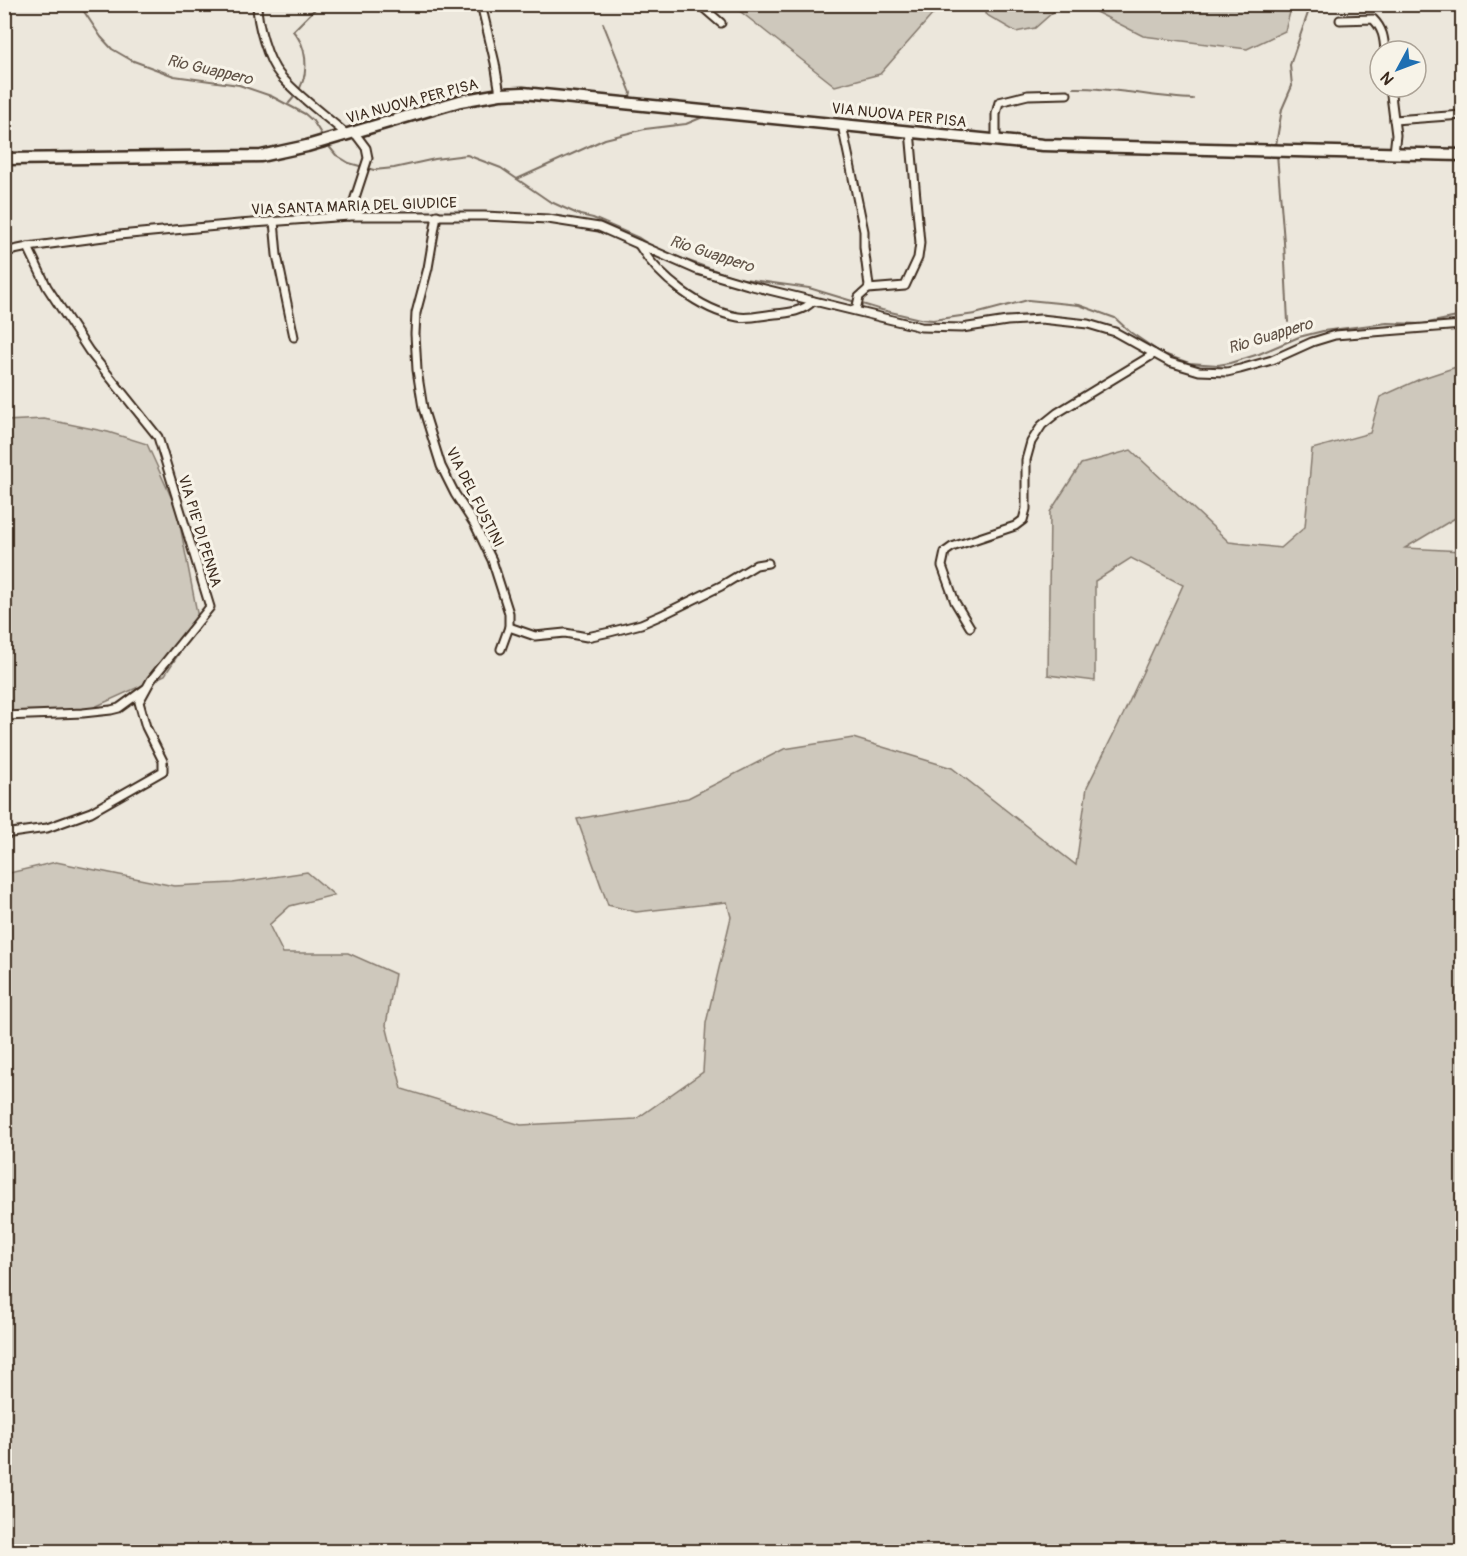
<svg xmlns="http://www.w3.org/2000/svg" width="1467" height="1556" font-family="Pangolin,sans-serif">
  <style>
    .green { fill: #cec8bc; stroke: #84796d; stroke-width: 1.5 }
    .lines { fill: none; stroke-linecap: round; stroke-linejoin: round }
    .stream { stroke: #7c7064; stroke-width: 2 }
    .street-casing { stroke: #3b2a1e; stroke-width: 11 }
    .primary-casing { stroke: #3b2a1e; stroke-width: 15 }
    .street { stroke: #f7f3e8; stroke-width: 7 }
    .primary { stroke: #f7f3e8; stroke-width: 10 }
    .labels { text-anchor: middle; stroke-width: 6; stroke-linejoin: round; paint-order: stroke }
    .street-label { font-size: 15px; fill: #3b2a1e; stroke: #f7f3e8 }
    .water-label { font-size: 16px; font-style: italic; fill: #615347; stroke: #f7f3e8 }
  </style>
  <rect width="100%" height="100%" fill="#ece7dc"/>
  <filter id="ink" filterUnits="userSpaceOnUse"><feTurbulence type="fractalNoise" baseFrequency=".0167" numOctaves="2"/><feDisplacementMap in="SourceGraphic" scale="12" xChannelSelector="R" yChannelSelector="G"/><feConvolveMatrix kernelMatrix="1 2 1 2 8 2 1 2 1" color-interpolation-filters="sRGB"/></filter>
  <g filter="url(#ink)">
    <g class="green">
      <path d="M1094 4H1292V5L1285 31 1247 49 1143 36 1092 10Z"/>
      <path d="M732 5H941L880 74 835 86Z"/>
      <path d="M987 5V4L1061 5 1035 28 1016 32 985 14Z"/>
      <path d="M1462 365V514L1405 548 1462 551V1551H5V874L56 862 174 886 233 883 307 872 334 895 290 906 269 925 283 953H348L395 974 386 1025 402 1089 521 1125 636 1119 703 1072 706 1023 731 917 727 902 636 912 608 905 577 819 688 798 784 749 853 738 952 768 1076 865 1087 787 1123 715 1183 585 1131 558 1095 581V681L1048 675 1050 512 1081 464 1131 450 1229 542 1281 548 1305 527 1312 449 1370 433 1380 397 1420 379Z"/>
      <path d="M44 419 108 432 147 444 177 510 199 623 165 675 88 710 5 721V421Z"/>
    </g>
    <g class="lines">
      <g class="stream">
        <path d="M79 4 101 37 112 49 131 60 174 76 239 85 271 96 305 114 313 121 323 137"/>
        <path d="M603 23 631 93 630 97"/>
        <path d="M300 88C309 70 307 46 293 31L320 4"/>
        <path d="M1074 88C1114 87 1154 98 1193 99"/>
        <path d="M289 103 295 96"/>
        <path d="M327 144 336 155 349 163 374 170 394 168 435 159 467 155 501 168 549 201 562 207 580 215 593 218 639 238 653 247 680 258 737 278 809 288 882 310 920 319 933 320 975 314 1028 300 1079 305 1115 318 1130 332 1161 353 1189 363 1218 365 1230 363 1259 354 1299 337 1323 331 1387 323 1423 324 1462 316"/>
        <path d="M1276 145 1282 109 1292 86 1290 65 1308 13 1309 4"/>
        <path d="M1277 154 1284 242 1288 322"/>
        <path d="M517 179 605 139 645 129 686 124 703 117"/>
        <path d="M1289 330 1290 341"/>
      </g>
      <defs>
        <g id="street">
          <path d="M257 4C257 23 267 60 280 75 296 95 326 116 346 134"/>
          <path d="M481 4 495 63 500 94"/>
          <path d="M699 4 721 23"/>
          <path d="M1340 20 1373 19C1383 29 1384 38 1385 51"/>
          <path d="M1390 87 1396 135 1394 153"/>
          <path d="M1394 120 1462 115"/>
          <path d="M842 125 864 231V247L869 286 868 289 859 297 856 310"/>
          <path d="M996 141V114L999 102 1028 95 1067 94"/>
          <path d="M437 215 428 268 416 313 415 334 417 370 423 408 441 466 455 494 475 525 492 560 509 613V627L501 649"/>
          <path d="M349 216 368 158 366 148 354 132"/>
          <path d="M274 221 277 255 294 337"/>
          <path d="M639 245C659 278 700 310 738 317 749 319 764 315 775 314 789 313 804 311 813 301"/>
          <path d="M4 252 28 247 119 235 239 224 349 216H484L548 219 599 227 697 270 748 285 921 327 962 328 1007 321 1041 319 1088 324 1115 332 1169 362 1199 371 1227 372 1240 369 1272 360 1312 342 1335 335 1462 325"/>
          <path d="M868 289 905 286 918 258 920 243 910 131"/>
          <path d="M509 627 535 636 565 633 587 637 610 632 641 624 664 614 721 586 756 565 768 563"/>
          <path d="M970 627 955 602 942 566 945 552 952 547 1015 526 1023 520 1026 509V460L1031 442 1042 425 1057 413 1154 354"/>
          <path d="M4 716 83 713 111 710 119 708 145 689"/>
          <path d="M4 834 47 828 91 812 163 771V761L146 727 139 702 151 680 210 607 158 437 89 351 47 287 28 247"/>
        </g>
        <path id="primary" d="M4 159 261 156 307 146 460 101 500 94 523 93 1043 145 1462 155"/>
      </defs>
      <use href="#street" class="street-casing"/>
      <use href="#primary" class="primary-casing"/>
      <use href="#street" class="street"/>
      <use href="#primary" class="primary"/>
    </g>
  </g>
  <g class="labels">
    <g class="street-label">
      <text transform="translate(412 101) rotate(-15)" y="5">VIA NUOVA PER PISA</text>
      <text transform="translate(899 115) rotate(6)" y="5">VIA NUOVA PER PISA</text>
      <text transform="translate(354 206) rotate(-2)" y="5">VIA SANTA MARIA DEL GIUDICE</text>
      <text transform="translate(475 497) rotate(63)" y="5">VIA DEL FUSTINI</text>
      <text transform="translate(200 531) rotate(73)" y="5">VIA PIE' DI PENNA</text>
    </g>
    <g class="water-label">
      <text transform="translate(210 69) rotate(13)" y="6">Rio Guappero</text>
      <text transform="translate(712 253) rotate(18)" y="6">Rio Guappero</text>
      <text transform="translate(1270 335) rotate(-17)" y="6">Rio Guappero</text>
    </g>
  </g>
  <rect width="1467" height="1556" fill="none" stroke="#f7f3e8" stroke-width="24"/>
  <rect x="12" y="12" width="1443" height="1532" fill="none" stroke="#3b2a1e" stroke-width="2" filter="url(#ink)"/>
  <g transform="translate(1398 69) rotate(229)"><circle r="28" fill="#f7f3e8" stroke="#aca397" stroke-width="1.5"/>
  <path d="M0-4.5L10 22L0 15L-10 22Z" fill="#1f6fb2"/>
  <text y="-9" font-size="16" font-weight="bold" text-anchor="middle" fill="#3b2a1e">N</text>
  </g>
</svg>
